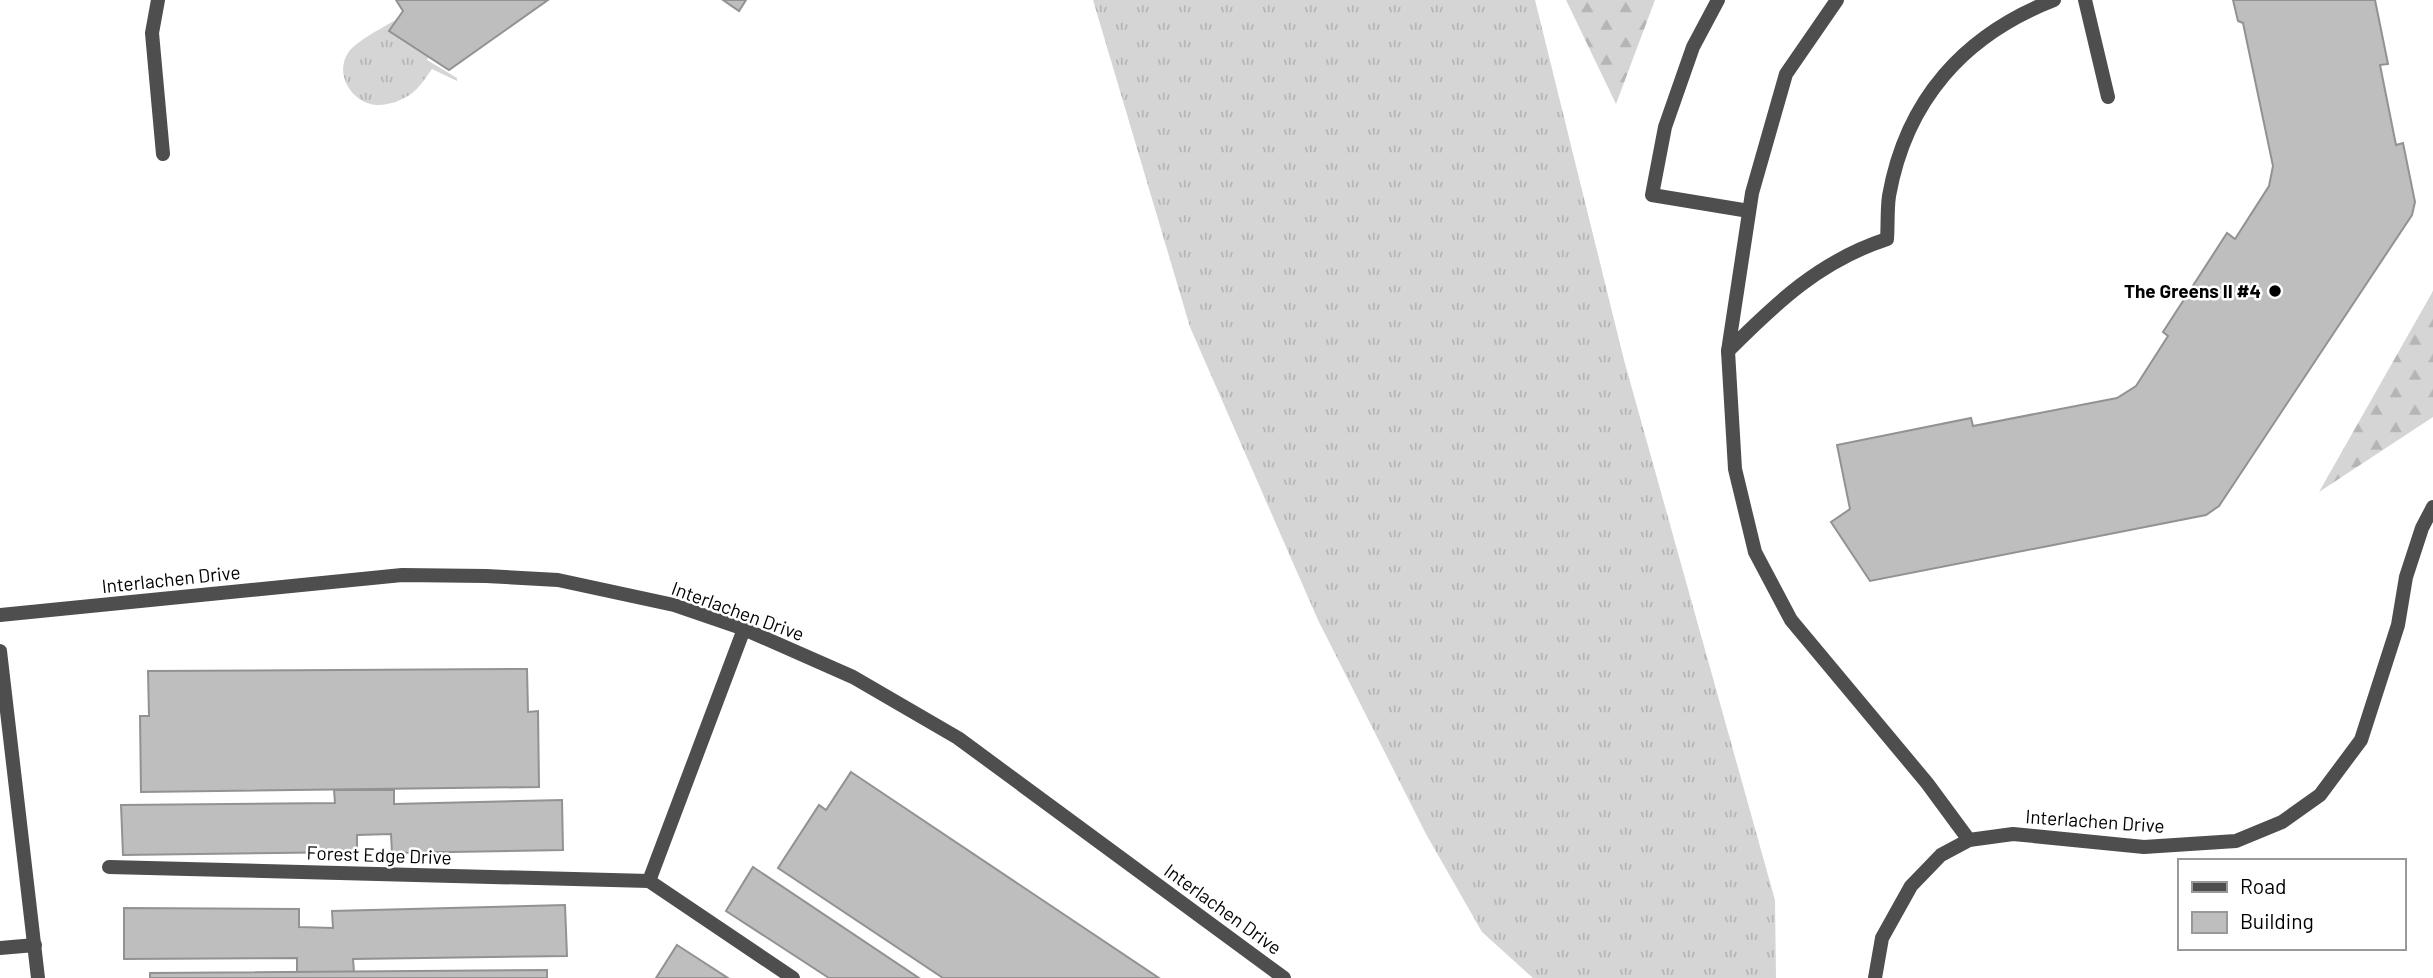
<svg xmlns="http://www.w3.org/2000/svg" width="2433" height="978" font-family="Barlow,sans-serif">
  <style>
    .grass { fill: url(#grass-tufts) }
    .forest { fill: url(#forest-firs) }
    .building { fill: #bebebe; stroke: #929292; stroke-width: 2 }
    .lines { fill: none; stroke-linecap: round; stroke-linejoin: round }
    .service { stroke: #4e4e4e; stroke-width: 14 }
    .minor { stroke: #4e4e4e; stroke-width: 14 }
    .tertiary { stroke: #4e4e4e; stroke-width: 14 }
    .poi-dot { fill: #000; stroke: #fff; stroke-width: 2.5 }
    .labels { text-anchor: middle; stroke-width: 5; stroke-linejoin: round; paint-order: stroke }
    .poi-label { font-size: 19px; font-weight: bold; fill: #000; stroke: #fff; text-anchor: end }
    .street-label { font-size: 19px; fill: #000; stroke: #fff }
  </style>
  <defs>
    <pattern id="grass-tufts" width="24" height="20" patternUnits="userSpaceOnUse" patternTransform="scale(1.75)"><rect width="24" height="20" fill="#d5d5d5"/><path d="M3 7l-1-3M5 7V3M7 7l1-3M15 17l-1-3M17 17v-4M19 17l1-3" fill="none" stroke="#b5b5b5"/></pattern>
    <pattern id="forest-firs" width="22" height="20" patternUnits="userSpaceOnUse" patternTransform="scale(1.75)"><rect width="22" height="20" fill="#d5d5d5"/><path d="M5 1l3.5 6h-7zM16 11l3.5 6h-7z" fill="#b5b5b5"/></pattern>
  </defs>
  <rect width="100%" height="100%" fill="#fff"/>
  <g class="grass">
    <path d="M1093 0H1535L1624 360 1775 900 1776 978H1533L1482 932 1426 834 1318 620 1190 327Z"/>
    <path d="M411 11 438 40 427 60 457 78V81L432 69C423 81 417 93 402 99 395 103 384 105 376 105 352 103 334 74 348 53 357 39 396 21 411 11Z"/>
  </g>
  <g class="forest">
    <path d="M1566 0H1655L1616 104Z"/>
    <path d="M2433 291V417L2319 492Z"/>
  </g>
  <g class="building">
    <path d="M396 0H548L449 70 389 31 403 11Z"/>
    <path d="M723 0H746L739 11Z"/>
    <path d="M2233 0H2375L2388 64 2380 65 2396 145 2403 143 2415 202 2412 215 2219 506 2206 515 1870 581 1831 522 1850 509 1837 445 1971 418 1973 426 2117 398 2136 386 2168 336 2163 332 2227 233 2235 239 2269 186 2273 166 2243 23 2238 21Z"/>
    <path d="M527 669 528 712 538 711 539 787 141 792 140 716H149L148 671Z"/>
    <path d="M851 772 1159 978H943L778 868 819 805 826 810Z"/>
    <path d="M334 790H394V804L562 800 563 850 392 853 391 834 357 835V852L123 855 121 805 335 803Z"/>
    <path d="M753 867 919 978H829L726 911Z"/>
    <path d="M565 905 567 956 353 959 354 972 297 973V958L124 959V908L299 909V927L333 928 332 911Z"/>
    <path d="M677 945 728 978H656Z"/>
    <path d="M547 970V978H150V973Z"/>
  </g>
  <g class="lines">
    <g class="service">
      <path d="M158 0 152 33 163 154"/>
      <path d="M1718 0 1693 47 1665 127 1652 195 1749 211"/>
      <path d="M1837 0 1786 74 1752 193 1728 351 1735 469 1755 552 1791 620 1927 783 1969 840"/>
      <path d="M2085 0 2108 97"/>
      <path d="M1728 351C1777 302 1820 261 1887 239 1888 225 1887 210 1889 196 1906 100 1964 35 2054 0"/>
    </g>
    <g class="minor">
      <path d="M0 615 402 575 486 576 558 580 674 605 744 629 853 677 958 738 1284 978"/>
      <path d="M109 867 649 881 793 978"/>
      <path d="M649 881 744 629"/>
      <path d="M0 948 35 945"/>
      <path d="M1875 978 1882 938 1911 886 1941 855 1969 840 2013 834 2144 847 2236 841 2282 822 2320 795 2361 740 2398 625 2406 577 2422 528 2433 507"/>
    </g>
    <path class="tertiary" d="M0 651 38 978"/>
  </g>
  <circle class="poi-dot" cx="2275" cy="291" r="7"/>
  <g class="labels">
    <g class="poi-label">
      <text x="2261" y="298">The Greens II #4</text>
    </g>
    <g class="street-label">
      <text transform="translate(171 579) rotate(-6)" y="7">Interlachen Drive</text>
      <text transform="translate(738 611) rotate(20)" y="7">Interlachen Drive</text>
      <text transform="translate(2095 821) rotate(4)" y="7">Interlachen Drive</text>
      <text transform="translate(379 855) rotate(2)" y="7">Forest Edge Drive</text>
      <text transform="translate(1223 909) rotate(36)" y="7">Interlachen Drive</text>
    </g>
  </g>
  <rect x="2178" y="859" width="228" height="91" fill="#ffffff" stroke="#999999" stroke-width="2"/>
  <rect x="2192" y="882" width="35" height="10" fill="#4e4e4e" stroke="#999999" stroke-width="2"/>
  <text x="2240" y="894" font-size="21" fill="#000000">Road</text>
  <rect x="2192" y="912" width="35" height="21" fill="#bebebe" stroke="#999999" stroke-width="2"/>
  <text x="2240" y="929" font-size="21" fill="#000000">Building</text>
</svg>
